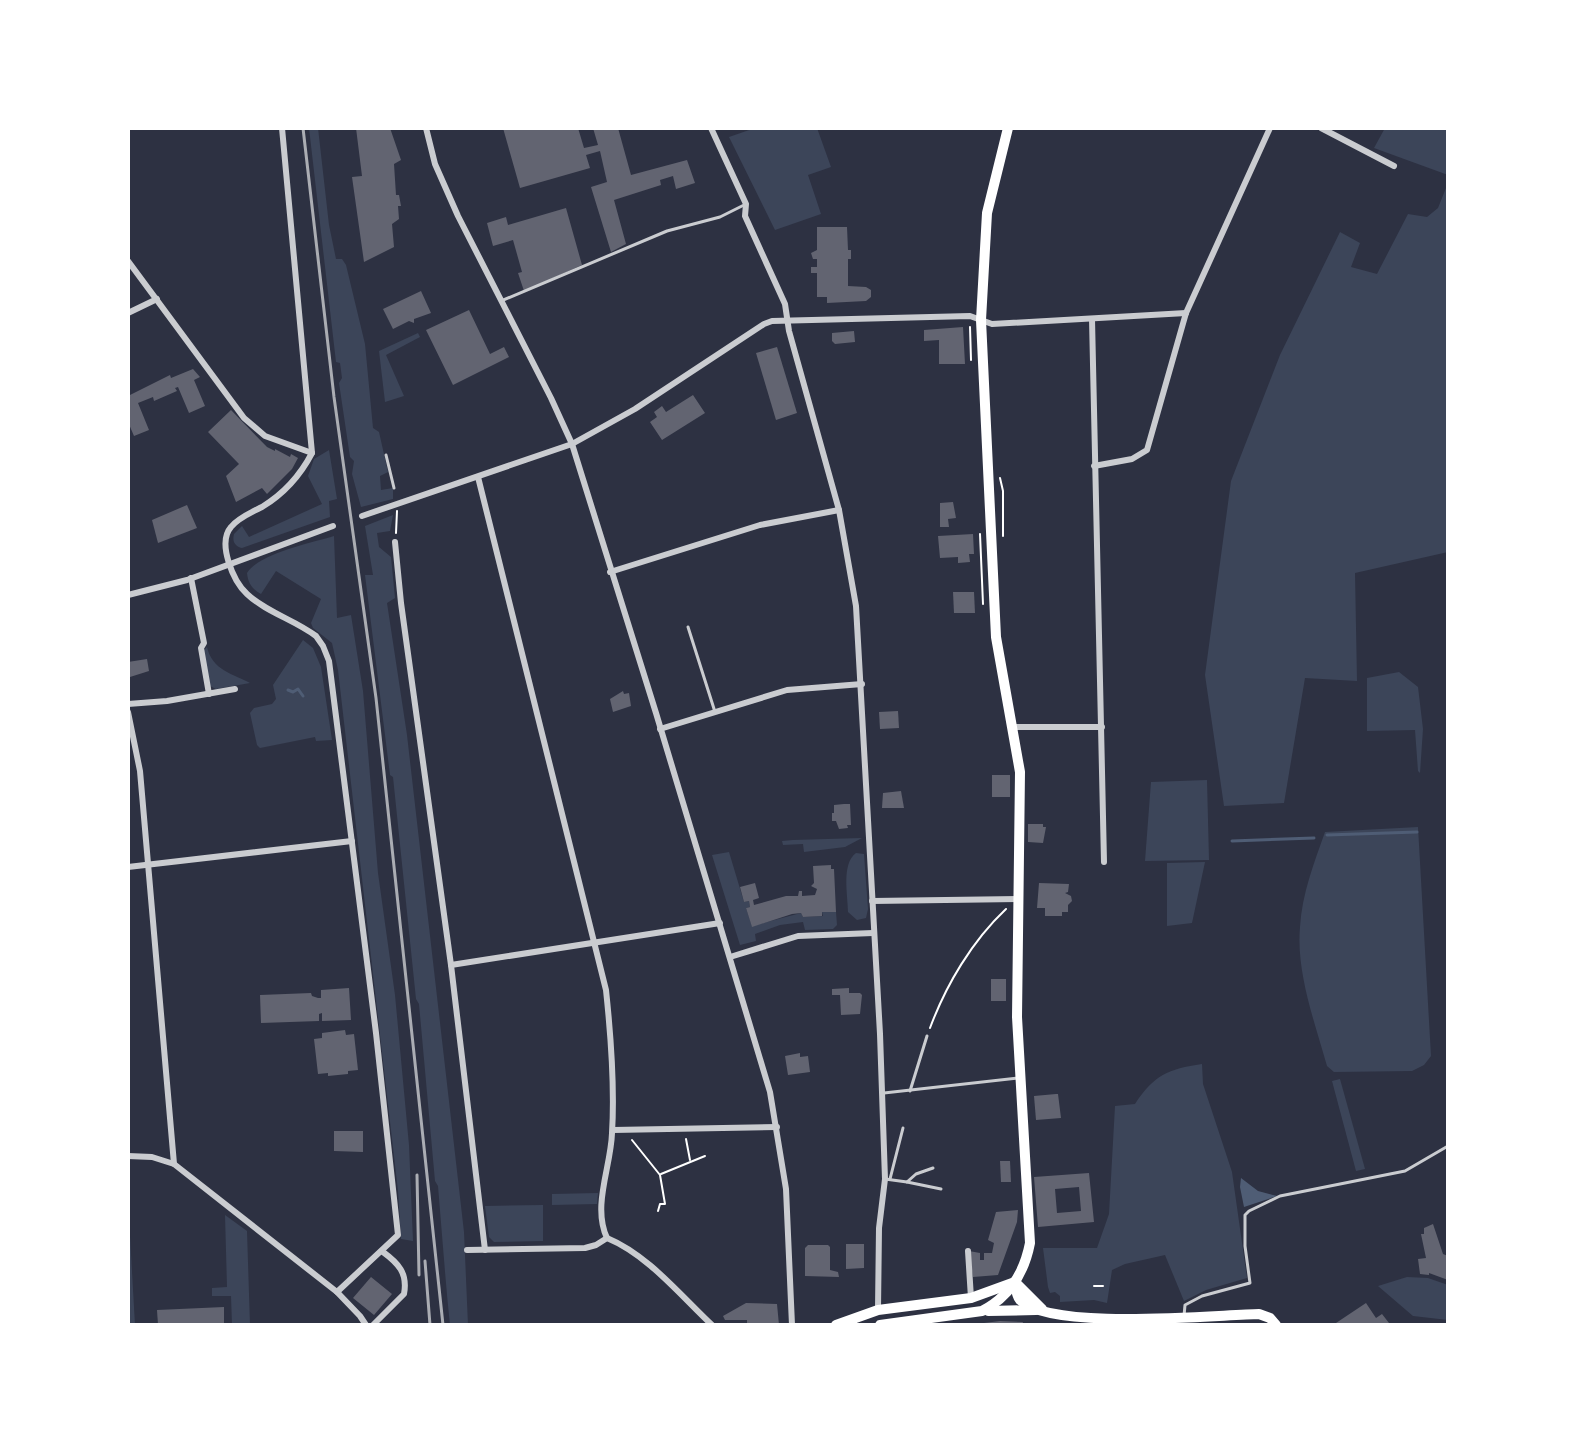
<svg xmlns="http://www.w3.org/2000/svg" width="1576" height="1453" font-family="'Golos Text',sans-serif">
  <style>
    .green { fill: #3c4559 }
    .water { fill: #4f5d75 }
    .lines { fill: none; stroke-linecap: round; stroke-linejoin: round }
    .stream { stroke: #4f5d75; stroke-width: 3 }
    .building { fill: #626471; fill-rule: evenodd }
    .path { stroke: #fff; stroke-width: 2 }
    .service { stroke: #caccd0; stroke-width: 3 }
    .minor { stroke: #caccd0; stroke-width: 6 }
    .primary { stroke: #fff; stroke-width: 10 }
    .rail { stroke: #abadb3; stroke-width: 3 }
  </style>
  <rect width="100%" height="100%" fill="#2d3142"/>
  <g class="green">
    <path d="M309 128H318L329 225 336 259H342L346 265 365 344 373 428 379 432 388 472 380 476 381 490 393 488V499L361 507 352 474 354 461 350 457 339 383 342 378 340 363 336 362Z"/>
    <path d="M755 128H817L831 167 808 175 821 214 775 230 729 137Z"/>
    <path d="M1385 128H1448V175L1374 148Z"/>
    <path d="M1448 183V552L1355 573 1357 681 1305 678 1284 803 1224 806 1205 675 1231 481 1280 355 1340 232 1360 243 1351 267 1377 274 1408 214 1427 217 1438 208Z"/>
    <path d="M418 333 420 337 386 355 404 396 385 402 379 351Z"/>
    <path d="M329 450 337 499 329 501 330 517 242 548C235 546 232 542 234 534L242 526 249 537 322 504 308 476 314 459Z"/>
    <path d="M393 515 390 531 377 533 379 547 391 557 395 598 387 603 407 735 464 1232 468 1325H450C445 1278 442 1232 438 1186L435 1181 419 1004 416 999 393 777 390 775 365 575H373L365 526Z"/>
    <path d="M334 536 337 618 351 615 363 691 378 873 395 995 409 1145 413 1241 401 1239 398 1191 338 670 332 643 313 628 311 623 321 599 276 571 261 594C252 589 248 583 247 573 260 553 311 543 334 536Z"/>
    <path d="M303 640 313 648 321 667 332 740 316 741 315 737 260 748 257 745 250 713 254 708 272 704 276 699 273 685Z"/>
    <path d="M207 647C212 670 233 674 250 683L216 689 210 686 203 651Z"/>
    <path d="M1399 672 1418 687 1423 729 1420 773 1418 771 1415 730 1367 731V678Z"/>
    <path d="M1207 780 1209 860 1145 861 1151 782Z"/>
    <path d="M1418 827 1431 1056 1424 1065 1412 1071 1334 1072 1327 1066C1315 1023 1296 973 1300 927 1302 894 1314 863 1325 832Z"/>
    <path d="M862 838 845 847 804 852 803 844 783 845 782 841 793 840Z"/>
    <path d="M729 852 744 902 749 901 750 907 746 908 752 926 801 913 803 917 823 916 822 912H836L837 925 833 929 805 930 803 922 780 925 755 934 756 941 740 945 712 855Z"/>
    <path d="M856 853 864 854 868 909 866 918 857 920 848 912C848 895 841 864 856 853Z"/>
    <path d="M1205 862 1192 923 1167 926V863Z"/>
    <path d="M1202 1064 1203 1084 1232 1172 1247 1278 1206 1290 1184 1301 1165 1255 1125 1264 1112 1270 1107 1303 1094 1300 1060 1302V1296L1055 1292 1050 1293 1048 1287 1043 1248H1097L1109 1214 1115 1106 1135 1104C1154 1075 1168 1069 1202 1064Z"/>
    <path d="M1340 1079 1365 1169 1356 1171 1332 1081Z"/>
    <path d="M598 1193 597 1204 552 1205V1194Z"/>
    <path d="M128 1200 135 1325H128Z"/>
    <path d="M543 1205V1241L494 1242 489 1237 485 1206Z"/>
    <path d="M225 1215 247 1231 250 1325H232L231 1296H212V1288L227 1287Z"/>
    <path d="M1407 1277 1428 1278 1448 1285V1320L1413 1316 1378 1286Z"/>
  </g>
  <path class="water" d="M1241 1178 1258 1191 1277 1196 1244 1207 1240 1187Z"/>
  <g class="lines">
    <g class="stream">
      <path d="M288 690 293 692 298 689 303 696"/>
      <path d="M1327 835 1417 832"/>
      <path d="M1232 841 1314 838"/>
    </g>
  </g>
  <g class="building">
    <path d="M356 128H390L401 160 394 164 396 195H399L401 206H398L399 219 392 224 394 247 364 262 352 177 362 176Z"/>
    <path d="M503 128H578L584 148 598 145 593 128H618L631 175 687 160 695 183 676 189 673 176 660 180 661 185 614 200 626 244 611 252 591 187 607 182 600 151 586 155 590 168 520 188Z"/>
    <path d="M566 208 582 265 524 291 518 273 522 272 513 240 493 246 487 223 506 217 508 225Z"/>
    <path d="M817 227H847L848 250H851V259H848V286L866 287 871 290V297L866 301 827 303V297H817V273H811V267H817V259H813L811 253 817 250Z"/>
    <path d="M421 291 431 313 414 319V323L409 321 393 329 383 309Z"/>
    <path d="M469 310 490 354 504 347 509 357 453 385 426 330Z"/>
    <path d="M963 327 965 364H939V340L924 341V330Z"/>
    <path d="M854 331 855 342 835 344 832 341V333Z"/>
    <path d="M777 347 797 413 776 420 756 353Z"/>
    <path d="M193 369 200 377 194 380 205 406 189 413 178 387 175 388 177 391 154 401 153 397 138 403 149 430 134 436 128 422V396L170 375 171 378Z"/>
    <path d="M693 395 705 413 662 440 650 422 657 417 654 412 662 406 666 412Z"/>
    <path d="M231 410 267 447 275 451V449L290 457 291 454 298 458 292 469 267 494 262 488 236 502 226 476 239 464 208 432Z"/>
    <path d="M953 502 956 518 948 519 949 527H940V503Z"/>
    <path d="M187 505 197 528 158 543 152 520Z"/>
    <path d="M973 534 974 554H969L970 562 958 563V557L940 558 938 536Z"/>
    <path d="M953 592H974L975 613H954Z"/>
    <path d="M147 659 149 671 130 677 128 675V662Z"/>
    <path d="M623 691 624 694 629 693 631 706 613 712 610 699Z"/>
    <path d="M898 711 899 728 880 729 879 712Z"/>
    <rect x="992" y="775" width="18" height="22"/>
    <path d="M901 791 904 808H882L883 793Z"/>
    <path d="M844 804H850L851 825H847L848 828 839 829 836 821H832V813H834V805Z"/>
    <path d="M1028 824H1043V827H1046L1043 843 1028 842Z"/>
    <path d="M831 865V869H834L836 912H822V916L803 917 801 913 792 914 752 927 746 908 750 907 749 901 744 902 740 887 755 883 759 898 753 900 754 905 786 896H798L799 891H802V896L815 895 817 889 811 886 814 883 813 866Z"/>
    <path d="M1039 883 1069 884 1068 892 1065 893 1071 896 1072 901 1068 905V912H1062V916H1045V908H1037Z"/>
    <rect x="991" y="979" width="15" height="22"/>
    <path d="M349 988 351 1020 322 1021V1013L319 1014V1021L261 1023 260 995 311 993 312 996 318 998H321V990Z"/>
    <path d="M849 988V993H860L862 995 860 1014 841 1015 840 995H832V989Z"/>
    <path d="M345 1030 346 1035 354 1034 358 1070 348 1071V1074L328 1076V1073L318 1074 314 1039 322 1038V1033Z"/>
    <path d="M800 1053V1057L808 1056 810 1072 788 1075 785 1056Z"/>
    <path d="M1056 1094H1058L1061 1118 1036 1120 1034 1096Z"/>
    <path d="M334 1131H363V1152L334 1151Z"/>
    <path d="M1000 1161H1010L1011 1182H1001Z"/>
    <path d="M1089 1173 1094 1222 1038 1227 1034 1177ZM1079 1187 1081 1211 1057 1213 1055 1189Z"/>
    <path d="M1018 1210 1017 1222 998 1275 973 1277 969 1251 980 1253V1260H984V1253H992L994 1243 988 1240 996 1212Z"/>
    <path d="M1433 1224 1443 1254 1448 1256V1280L1429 1273V1275L1420 1274 1418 1259 1426 1258 1421 1234H1424V1228Z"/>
    <path d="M846 1244H864V1268L846 1269Z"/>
    <path d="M808 1245H828L830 1247V1270L838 1272 839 1277 805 1276V1248Z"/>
    <path d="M371 1277 392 1294 374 1315 353 1298Z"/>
    <path d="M746 1303 777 1304 779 1325H747V1320H725L723 1316Z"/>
    <path d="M1366 1303 1376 1318 1382 1314 1389 1323 1387 1325H1333Z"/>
    <path d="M224 1307V1325H158L157 1310Z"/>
    <path d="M1000 1321 1023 1322 1022 1325H985L984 1323Z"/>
  </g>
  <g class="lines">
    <g class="path">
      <path d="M970 327 971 360"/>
      <path d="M1000 478 1003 491V536"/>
      <path d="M396 533 397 511"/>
      <path d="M980 534 983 604"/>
      <path d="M930 1028C946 985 972 941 1006 909"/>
      <path d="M686 1139 690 1160"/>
      <path d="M632 1140 660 1175 665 1204H660L658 1211"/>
      <path d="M661 1174 705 1156"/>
      <path d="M1094 1286H1103"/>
    </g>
    <g class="service">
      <path d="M501 301 667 231 720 217 746 204"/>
      <path d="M386 455 394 488"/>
      <path d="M688 627 715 712"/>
      <path d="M910 1091 927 1036"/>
      <path d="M884 1093 1019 1078"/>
      <path d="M885 1179 907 1182 916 1174 933 1168"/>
      <path d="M890 1179 903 1128"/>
      <path d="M907 1182 941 1189"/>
      <path d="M1184 1316 1185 1305 1202 1296 1250 1283 1245 1246V1215L1249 1211 1280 1196 1405 1171 1448 1146"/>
    </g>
    <g class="minor">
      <path d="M282 128 312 453C300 476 285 493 262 507 252 512 238 518 231 527 217 543 233 581 247 594 266 612 295 620 316 636L323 646 329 661 376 1033 398 1235 337 1292"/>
      <path d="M426 128 435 164 458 216 551 398 572 444 656 713 770 1092 786 1189 792 1325"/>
      <path d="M711 128 746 204 745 216 785 304 789 331 839 510 856 606 880 1034 885 1179 879 1228 878 1309"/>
      <path d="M1321 128 1394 166"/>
      <path d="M128 261 244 418 265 436 312 453"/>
      <path d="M128 313 157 299"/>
      <path d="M1092 319 1104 862"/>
      <path d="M1094 466 1132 459 1147 450 1186 313 1270 128"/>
      <path d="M478 477 606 990C611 1037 615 1085 612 1133 611 1167 592 1206 607 1238"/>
      <path d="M362 516 572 444 635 409 764 324 772 321 970 316 992 324 1186 313"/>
      <path d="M395 542 401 603 451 965 485 1250"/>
      <path d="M610 572 760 525 839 510"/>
      <path d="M191 578 204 643 201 648 209 694"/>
      <path d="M128 595 187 580 333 526"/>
      <path d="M128 704 167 701 235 689"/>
      <path d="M128 712 140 771 174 1164 337 1292 360 1316 366 1325"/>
      <path d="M1013 727H1102"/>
      <path d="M660 729 787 690 862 684"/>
      <path d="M128 867 352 841"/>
      <path d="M872 901 1018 899"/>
      <path d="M730 957 798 936 873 933"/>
      <path d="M451 965 720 923"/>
      <path d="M613 1130 777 1127"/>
      <path d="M128 1156 152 1157 174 1164"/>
      <path d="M607 1238C648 1255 680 1295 712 1325"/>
      <path d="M467 1250 585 1248 596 1245 607 1238"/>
      <path d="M968 1251 971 1298"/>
      <path d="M373 1325 404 1294C408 1273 398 1263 383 1252"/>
    </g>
    <g class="primary">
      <path d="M1015 1282C1016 1289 1016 1295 1020 1300 1051 1331 1212 1315 1259 1314L1270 1318 1276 1325"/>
      <path d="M1015 1282 1042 1309"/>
      <path d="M988 1311 1036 1310"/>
      <path d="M836 1325 878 1310 971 1298 1015 1282"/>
      <path d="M880 1325 982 1311C1009 1297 1024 1274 1030 1243L1017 1017 1020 772 996 637 981 320 987 213 1008 128"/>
    </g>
    <g class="rail">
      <path d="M303 128 334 397 376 698 443 1325"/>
      <path d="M417 1175 419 1275"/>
      <path d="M425 1261 430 1325"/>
    </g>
  </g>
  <rect width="1576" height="1453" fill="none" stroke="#ffffff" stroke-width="260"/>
</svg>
